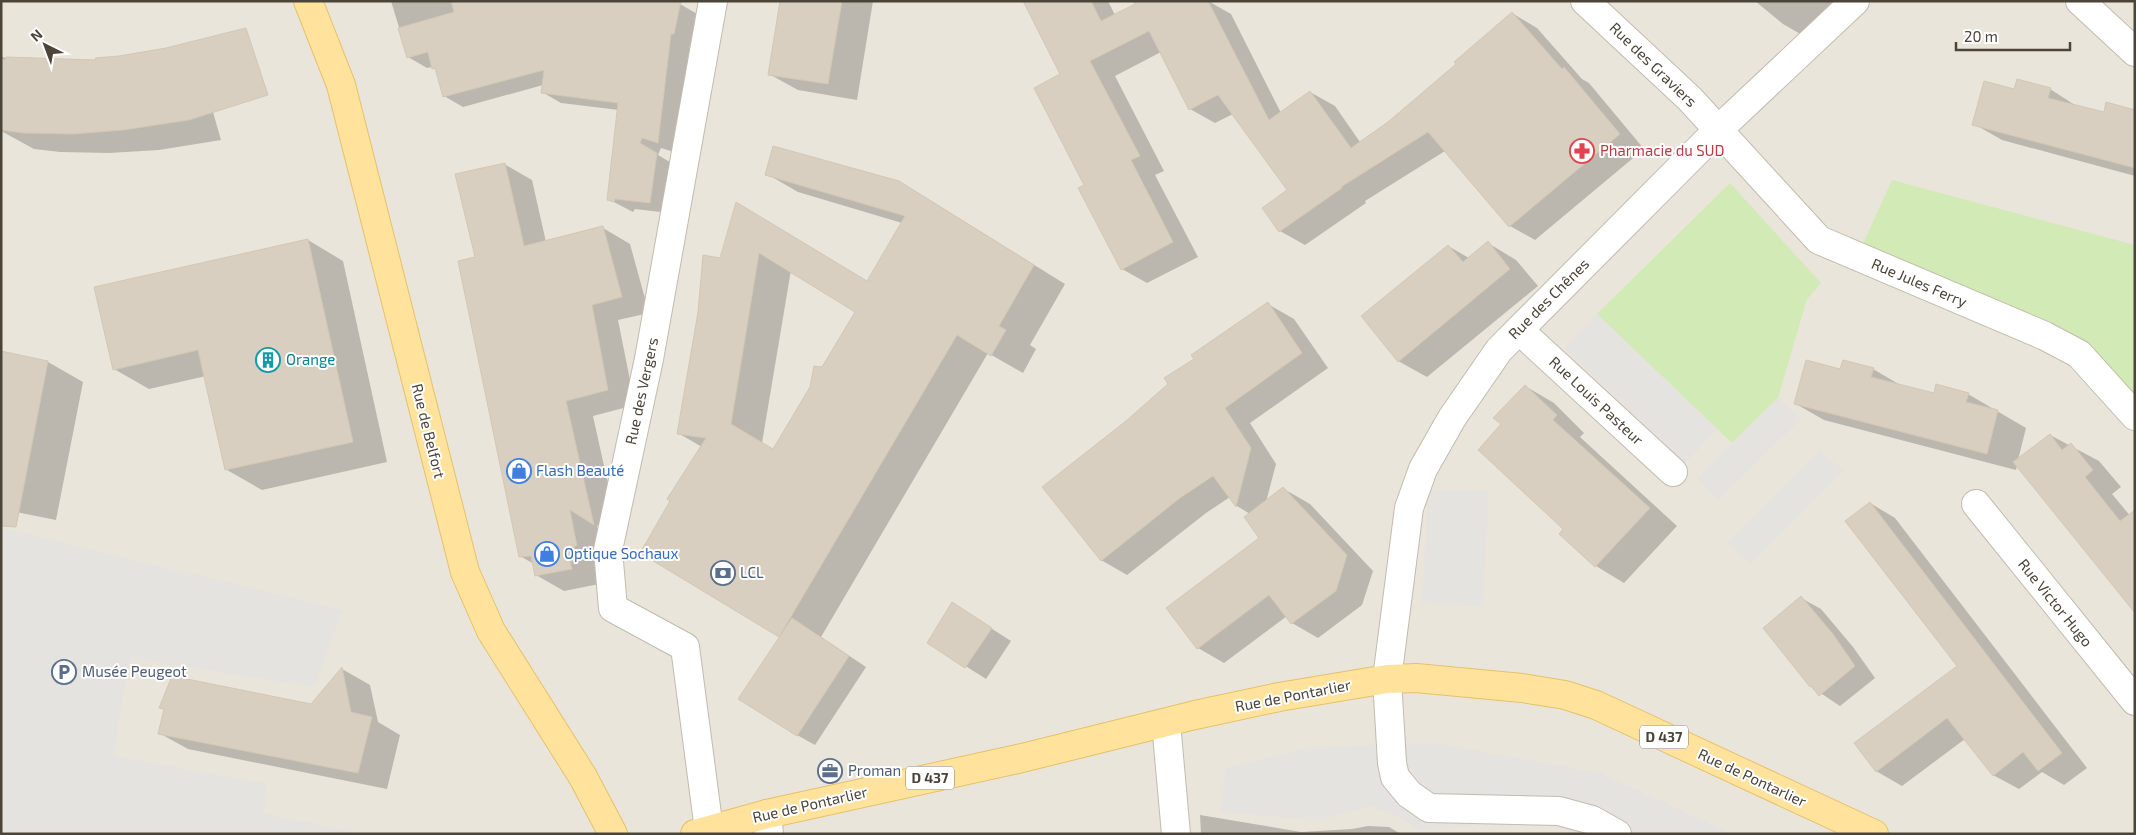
<svg xmlns="http://www.w3.org/2000/svg" width="2136" height="835" font-family="'Exo 2',sans-serif">
  <style>
    .residential { fill: #eae5da }
    .green { fill: #d2eab5 }
    .parking { fill: #e5e3e0 }
    .shadow { fill: #0003; fill-rule: evenodd }
    .building { fill: #d8cfc1; stroke: #d3c7b4; fill-rule: evenodd }
    .lines { fill: none; stroke-linecap: round; stroke-linejoin: round }
    .minor-casing { stroke: #c2bbae; stroke-width: 30 }
    .major-casing { stroke: #e6c16a; stroke-width: 30 }
    .minor { stroke: #fff; stroke-width: 28 }
    .major { stroke: #ffe39c; stroke-width: 28 }
    .labels { text-anchor: middle; stroke-width: 4; stroke-linejoin: round; paint-order: stroke }
    .shield { fill: #fff; stroke: #817c74; stroke-width: 1 }
    .shield-label { font-size: 14px; font-weight: bold; fill: #4b4439 }
    .street-label { font-size: 15px; fill: #4b4439; stroke: #fff }
    .health-label { font-size: 15px; fill: #be3a42; stroke: #fff; text-anchor: start }
    .culture-label { font-size: 15px; fill: #0d838f; stroke: #fff; text-anchor: start }
    .shop-label { font-size: 15px; fill: #366cbe; stroke: #fff; text-anchor: start }
    .service-label { font-size: 15px; fill: #4e5e75; stroke: #fff; text-anchor: start }
  </style>
  <rect width="100%" height="100%" fill="#f6f3ec"/>
  <rect class="residential" x="1" y="1" width="2134" height="833"/>
  <g class="green">
    <path d="M1892 180 2135 245V399L1862 246Z"/>
    <path d="M1730 183 1821 283 1807 299 1778 398 1732 443 1597 314Z"/>
  </g>
  <g class="parking">
    <path d="M1597 314 1717 429 1685 463 1564 347Z"/>
    <path d="M1778 398 1801 419 1718 501 1697 478Z"/>
    <path d="M1820 450 1844 471 1750 564 1727 542Z"/>
    <path d="M1428 489 1489 491 1483 606 1422 603Z"/>
    <path d="M1 528 342 610 315 687 130 658 113 756 267 784 264 814 363 834H1Z"/>
    <path d="M1440 744 1600 773 1726 831 1727 834H1566V818L1419 830 1403 819 1371 806 1321 820 1221 812 1225 769 1304 749 1357 745Z"/>
  </g>
  <g class="shadow">
    <path d="M391 1H654L680 4 699 15 693 44H690L677 153 661 148 658 155 675 165 669 213 635 209 633 212 608 199 619 110 561 103 542 92 543 85 463 107 444 96 437 70 432 67 427 68 408 57Z"/>
    <path d="M782 1H873L857 100 798 90 769 74Z"/>
    <path d="M1024 1H1108L1115 15 1208 1 1231 14 1281 113 1310 92 1335 106 1360 142 1388 123 1458 64 1512 13 1537 28 1582 79 1589 83 1644 149 1535 240 1510 226 1445 151 1365 201 1366 203 1305 245 1280 231 1289 190 1233 114 1215 123 1190 109 1161 52 1115 76 1164 171 1155 175 1198 257 1147 283 1122 269 1086 185 1062 74Z"/>
    <path d="M1755 1H1843L1809 39 1783 24Z"/>
    <path d="M1 56 5 58 22 60 201 70 221 140 159 150 109 153 60 152 34 149 1 131Z"/>
    <path d="M2050 89 2078 107 2105 114 2135 111V176L2002 140 1974 124 2015 91Z"/>
    <path d="M504 164 532 180 546 242 603 228 630 244 649 313 618 320 635 405 593 416 620 538 597 525 603 561 594 563 599 584 564 591 536 575 534 564 520 556 477 258Z"/>
    <path d="M767 174 931 201 1065 284 1030 345 1036 349 1023 373 988 353 821 637 866 667 815 745 797 735 781 636 642 552 702 447 678 433 721 259 737 203 868 282 902 223 798 192ZM791 270 857 311 774 450 762 443Z"/>
    <path d="M308 240 343 261 387 462 262 490 227 470 206 376 149 389 114 369Z"/>
    <path d="M1488 243 1516 260 1538 286 1427 377 1398 361 1448 246 1469 258Z"/>
    <path d="M1268 304 1294 319 1328 368 1250 423 1276 464 1266 502 1284 489 1310 504 1373 571 1362 605 1318 638 1292 623 1287 616 1224 663 1198 648 1261 538 1250 514 1237 506 1230 497 1206 513 1127 575 1101 560 1127 422 1196 360Z"/>
    <path d="M1 353 48 362 83 382 56 520 1 509Z"/>
    <path d="M1873 369 1902 386 1935 395 1968 394 2026 428 2018 460 2050 435 2099 461 2121 487 2112 494 2132 518 2135 611 2017 465 2016 470 1824 420 1796 404 1841 370Z"/>
    <path d="M1525 386 1554 403 1584 433 1580 437 1677 526 1624 583 1596 566 1565 529 1502 424Z"/>
    <path d="M1870 503 1895 518 2087 768 2064 785 2042 772 2019 789 1993 775 1965 739 1902 786 1876 771 1958 666Z"/>
    <path d="M1801 598 1821 609 1853 647 1875 678 1840 706 1810 686Z"/>
    <path d="M972 616 1011 641 986 679 928 642Z"/>
    <path d="M342 669 370 685 378 722 400 735 387 789 188 749 159 733 165 710 161 708 311 705Z"/>
    <path d="M1200 815 1301 832 1352 829 1368 826 1389 827 1401 834H1201Z"/>
  </g>
  <g class="building">
    <path d="M451 1H681L674 34H671L658 143 642 138 640 143 657 153 650 203 615 199 614 202 607 200 618 103 541 93 544 70 443 97 435 68 432 69 428 52 407 58 398 28 454 12Z"/>
    <path d="M780 1H842L828 84 768 75Z"/>
    <path d="M1023 1H1091L1101 21 1135 4 1133 1H1208L1269 120 1310 91 1351 148 1388 122 1456 64 1454 62 1512 12 1562 69 1564 67 1620 134 1509 227 1428 132 1341 187 1342 188 1279 232 1262 208 1287 190 1218 95 1189 110 1149 31 1090 61 1140 156 1131 160 1173 242 1121 270 1078 188 1084 185 1034 88 1060 74Z"/>
    <path d="M246 28 268 95 189 120 123 130 73 134 23 133 1 130V59L5 60 6 57 96 60 95 58 119 56 166 48Z"/>
    <path d="M2017 79 2051 88 2048 98 2104 112 2106 102 2135 110V168L1972 125 1984 81 2014 89Z"/>
    <path d="M773 146 899 181 1034 265 999 326 1006 330 991 356 957 335 779 637 640 553 670 501 667 499 706 438 677 434 698 312 703 255 720 258 736 202 867 281 905 216 765 175ZM759 253 855 312 822 367 814 366 810 387 773 449 731 424Z"/>
    <path d="M505 163 524 246 603 226 622 297 592 305 608 390 566 401 594 525 570 510 577 546 567 548 572 569 535 576 531 556 519 557 458 261 475 257 455 174Z"/>
    <path d="M308 239 353 442 225 470 198 350 113 370 94 287Z"/>
    <path d="M1488 241 1510 269 1398 362 1361 316 1448 245 1463 262Z"/>
    <path d="M1268 302 1302 353 1225 408 1251 448 1236 507 1213 476 1180 498 1101 561 1042 487 1126 421 1168 384 1164 378 1194 359 1191 355Z"/>
    <path d="M1 351 48 361 16 527 1 526Z"/>
    <path d="M1806 360 1840 369 1843 360 1874 368 1871 377 1934 393 1936 384 1969 393 1966 402 1998 410 1987 454 1794 404Z"/>
    <path d="M1525 385 1557 415 1553 420 1650 508 1595 567 1559 534 1563 529 1478 450 1501 424 1493 418Z"/>
    <path d="M2050 434 2062 450 2071 443 2093 470 2085 477 2120 521 2135 510V613L2013 462Z"/>
    <path d="M1283 487 1347 555 1336 591 1291 624 1269 595 1197 649 1166 608 1259 538 1244 517Z"/>
    <path d="M1870 502 2062 753 2038 771 2023 752 1993 776 1947 718 1876 772 1854 743 1957 666 1845 521Z"/>
    <path d="M1801 596 1833 634 1855 666 1819 696 1811 686 1810 687 1763 628Z"/>
    <path d="M952 602 992 628 965 668 927 643Z"/>
    <path d="M792 618 849 656 797 736 738 699Z"/>
    <path d="M342 667 351 712 372 717 358 773 158 734 164 709 159 708 172 676 311 704Z"/>
  </g>
  <g class="lines">
    <defs>
      <g id="minor">
        <path d="M1585 1 1690 99 1819 240 2045 336 2079 354 2135 416"/>
        <path d="M2080 1 2135 52"/>
        <path d="M1519 330 1673 472"/>
        <path d="M1976 504 2135 701"/>
        <path d="M1166 723 1176 834"/>
        <path d="M767 814 769 834"/>
        <path d="M709 830 685 647 613 608 608 550 649 359 713 1"/>
        <path d="M1617 834 1592 820 1559 811 1429 808 1409 794 1395 777 1392 763 1387 679 1409 508 1423 469 1452 418 1499 350 1718 130 1855 1"/>
      </g>
      <g id="major">
        <path d="M308 1 341 85 465 572 491 631 583 777 613 834"/>
        <path d="M695 834 767 814 1022 758 1195 715 1279 697 1387 679 1416 678 1522 688 1565 695 1596 705 1874 834"/>
      </g>
    </defs>
    <use href="#minor" class="minor-casing"/>
    <use href="#major" class="major-casing"/>
    <use href="#minor" class="minor"/>
    <use href="#major" class="major"/>
  </g>
  <defs>
    <symbol id="pharmacy-ring" viewBox="-11 -11 22 22"><circle r="9.5" fill="#fff" stroke="#e0444e" stroke-width="1.5"/><path d="M-2-6h4v4h4v4h-4v4h-4v-4h-4v-4h4Z" fill="#e0444e"/></symbol>
    <symbol id="building-ring" viewBox="-11 -11 22 22"><circle r="9.5" fill="#fff" stroke="#0f9aa8" stroke-width="1.5"/><path d="M-4-6H4V6H1V3H-1V6H-4ZM-2.5-4.3h1.7v1.8h-1.7ZM.8-4.3h1.7v1.8H.8ZM-2.5-1h1.7V.8h-1.7ZM.8-1h1.7V.8H.8Z" fill="#0f9aa8"/></symbol>
    <symbol id="shop-ring" viewBox="-11 -11 22 22"><circle r="9.5" fill="#fff" stroke="#3f7fe0" stroke-width="1.5"/><path d="M-5-2.5h2.3a2.7 3.5 0 0 1 5.4 0H5L5.5 6h-11ZM-1.5-2.5h3a1.5 2.3 0 0 0-3 0Z" fill="#3f7fe0"/></symbol>
    <symbol id="bank-ring" viewBox="-11 -11 22 22"><circle r="9.5" fill="#fff" stroke="#5c6f8a" stroke-width="1.5"/><path d="M-6-4H6V4H-6ZM0-2.3a2.3 2.3 0 1 0 0 4.6a2.3 2.3 0 1 0 0-4.6Z" fill="#5c6f8a"/></symbol>
    <symbol id="parking-ring" viewBox="-11 -11 22 22"><circle r="9.5" fill="#fff" stroke="#5c6f8a" stroke-width="1.5"/><path d="M-3.5-5.5H1a3.5 3.5 0 0 1 0 7H-1V5.5H-3.5ZM-1-3.4V-.6H.8a1.4 1.4 0 0 0 0-2.8Z" fill="#5c6f8a"/></symbol>
    <symbol id="office-ring" viewBox="-11 -11 22 22"><circle r="9.5" fill="#fff" stroke="#5c6f8a" stroke-width="1.5"/><path d="M-6-3h4V-5.5h4V-3h4V5H-6ZM-1-4.5V-3h2v-1.5ZM-6 0V1H6V0Z" fill="#5c6f8a"/></symbol>
  </defs>
  <g fill-rule="evenodd">
    <use href="#pharmacy-ring" x="1568" y="137" width="28" height="28"/>
    <use href="#building-ring" x="254" y="346" width="28" height="28"/>
    <use href="#shop-ring" x="505" y="457" width="28" height="28"/>
    <use href="#shop-ring" x="533" y="540" width="28" height="28"/>
    <use href="#bank-ring" x="709" y="559" width="28" height="28"/>
    <use href="#parking-ring" x="50" y="658" width="28" height="28"/>
    <use href="#office-ring" x="816" y="757" width="28" height="28"/>
  </g>
  <g class="labels">
    <g class="shield">
      <rect x="1640" y="725.5" width="48" height="23" rx="4"/>
      <rect x="906" y="766.5" width="48" height="23" rx="4"/>
    </g>
    <g class="shield-label">
      <text x="1664" y="742">D 437</text>
      <text x="930" y="783">D 437</text>
    </g>
    <g class="street-label">
      <text transform="translate(1653 65) rotate(44)" y="5">Rue des Graviers</text>
      <text transform="translate(1919 283) rotate(23)" y="5">Rue Jules Ferry</text>
      <text transform="translate(1549 299) rotate(-45)" y="5">Rue des Chênes</text>
      <text transform="translate(642 391) rotate(-78)" y="5">Rue des Vergers</text>
      <text transform="translate(1596 401) rotate(43)" y="5">Rue Louis Pasteur</text>
      <text transform="translate(428 431) rotate(76)" y="5">Rue de Belfort</text>
      <text transform="translate(2055 603) rotate(51)" y="5">Rue Victor Hugo</text>
      <text transform="translate(1293 696) rotate(-11)" y="5">Rue de Pontarlier</text>
      <text transform="translate(1752 778) rotate(25)" y="5">Rue de Pontarlier</text>
      <text transform="translate(810 805) rotate(-13)" y="5">Rue de Pontarlier</text>
    </g>
    <g class="health-label">
      <text x="1600" y="156">Pharmacie du SUD</text>
    </g>
    <g class="culture-label">
      <text x="286" y="365">Orange</text>
    </g>
    <g class="shop-label">
      <text x="536" y="476">Flash Beauté</text>
      <text x="564" y="559">Optique Sochaux</text>
    </g>
    <g class="service-label">
      <text x="740" y="578">LCL</text>
      <text x="82" y="677">Musée Peugeot</text>
      <text x="848" y="776">Proman</text>
    </g>
  </g>
  <rect width="2136" height="835" fill="none" stroke="#4b4439" stroke-width="5"/>
  <g transform="translate(45 45) rotate(318)" stroke="#ffffff" stroke-width="4" paint-order="stroke">
  <path d="M0-4L9 19L0 12L-9 19Z" fill="#4b4439"/>
  <text y="-8" font-size="14" font-weight="bold" text-anchor="middle" fill="#4b4439">N</text>
  </g>
  <path d="M1956 42v8h114v-8" fill="none" stroke="#4b4439" stroke-width="2.5"/>
  <text x="1964" y="42" font-size="15" fill="#4b4439" stroke="#ffffff" stroke-width="4" paint-order="stroke">20 m</text>
</svg>
